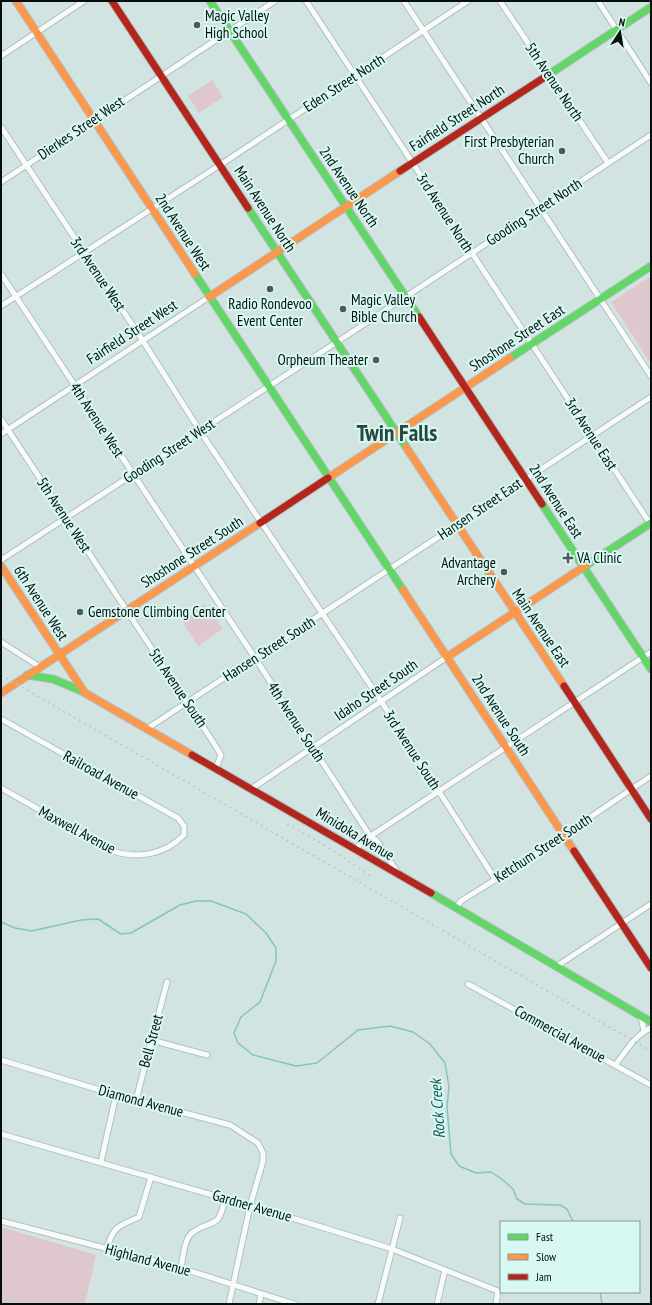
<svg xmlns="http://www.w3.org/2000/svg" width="652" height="1305" font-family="'PT Sans Narrow',sans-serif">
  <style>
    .green { fill: #dfc8cd }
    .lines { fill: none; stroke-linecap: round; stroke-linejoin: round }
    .stream { stroke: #87c4bb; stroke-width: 1.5 }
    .street-casing { stroke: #b2c0be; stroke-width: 7 }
    .fast-casing { stroke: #b2c0be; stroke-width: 9 }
    .slow-casing { stroke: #b2c0be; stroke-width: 9 }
    .jam-casing { stroke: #b2c0be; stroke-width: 9 }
    .street { stroke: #f8fbfa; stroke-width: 5 }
    .fast { stroke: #63d668; stroke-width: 7 }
    .slow { stroke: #ff974d; stroke-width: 7 }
    .jam { stroke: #b3261e; stroke-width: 7 }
    .rail { stroke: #bec4c2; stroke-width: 1.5; stroke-dasharray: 2 4; stroke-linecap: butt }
    .poi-dot { fill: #4d5a58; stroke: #d8f9f3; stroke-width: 1.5 }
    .labels { text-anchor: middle; stroke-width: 4; stroke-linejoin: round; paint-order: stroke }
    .poi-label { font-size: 15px; fill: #05100e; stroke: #d8f9f3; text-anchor: start }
    .street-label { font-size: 15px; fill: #05100e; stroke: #d8f9f3 }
    .water-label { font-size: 16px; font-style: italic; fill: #195c54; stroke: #d8f9f3 }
    .town-label { font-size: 23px; font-weight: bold; fill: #284540; stroke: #d8f9f3 }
  </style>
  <rect width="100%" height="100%" fill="#d2e4e1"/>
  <g class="green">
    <path d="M212 80 223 97 199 113 188 96Z"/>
    <path d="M651 276V364L611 302Z"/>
    <path d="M205 604 223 629 198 646 182 621Z"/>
    <path d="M1 1227 96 1255 85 1304H1Z"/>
  </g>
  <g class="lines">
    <g class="stream">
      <path d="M1 922 15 928 32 931 81 920 98 919 121 934 131 933 180 905 196 901H211L246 914 266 933 276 948V961L260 1002 241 1017 234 1033 238 1043 253 1055 296 1066 317 1063 358 1030 390 1026 413 1032 430 1044 445 1063 449 1087 447 1107 451 1154 459 1166 476 1173 491 1172 503 1180 513 1189 517 1199 525 1204 560 1205 567 1209 573 1222"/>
      <path d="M600 1292 602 1304"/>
    </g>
    <defs>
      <g id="street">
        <path d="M306 1 651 525"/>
        <path d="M404 1 651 376"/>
        <path d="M500 1 608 163"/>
        <path d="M598 1 651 83"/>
        <path d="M1 56 84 1"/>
        <path d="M1 127 143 341 200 431 381 701 495 879"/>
        <path d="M1 182 275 1"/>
        <path d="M1 274 255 658 370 836 377 841 398 873"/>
        <path d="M1 306 220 165 468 1"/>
        <path d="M1 419 215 745 221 755 216 768"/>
        <path d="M1 434 209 297"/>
        <path d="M1 560 337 342 651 135"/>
        <path d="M1 642 40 667"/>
        <path d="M1 719 178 818 184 826V835C164 855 138 859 112 851L1 788"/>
        <path d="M148 728 651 397"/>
        <path d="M251 789 447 657"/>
        <path d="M355 850 363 841 651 652"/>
        <path d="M456 908 461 901 530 858 651 776"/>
        <path d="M557 966 651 904"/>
        <path d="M468 984 651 1085"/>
        <path d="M641 1017 644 1031"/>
        <path d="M151 1040 207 1055"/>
        <path d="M1 1060 116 1095 230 1125 258 1143 263 1153V1161L250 1206 229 1304"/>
        <path d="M616 1064C626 1051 635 1035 651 1028"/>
        <path d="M136 1100 167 982"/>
        <path d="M1 1134 302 1221 392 1249 498 1291 496 1304"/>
        <path d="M101 1162 116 1095"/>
        <path d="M1 1221 181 1268 294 1304"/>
        <path d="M106 1249C115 1225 117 1227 139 1217L151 1177"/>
        <path d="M181 1268C183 1258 184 1238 193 1232 214 1217 218 1232 225 1198"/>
        <path d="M259 1304 261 1294"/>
        <path d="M378 1304 400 1218"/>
        <path d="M437 1304 445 1270"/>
      </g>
      <g id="fast">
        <path d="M210 1 419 317"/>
        <path d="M545 77 651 7"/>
        <path d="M248 208 406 447"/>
        <path d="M195 274 403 590"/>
        <path d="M510 358 651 266"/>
        <path d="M542 504 651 669"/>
        <path d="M585 566 651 523"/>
        <path d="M27 675 53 679 84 692"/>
        <path d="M431 893 651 1022"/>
      </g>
      <g id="slow">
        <path d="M16 1 195 274"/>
        <path d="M209 297 400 171"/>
        <path d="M406 447 564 686"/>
        <path d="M328 478 510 358"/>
        <path d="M1 566 85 693 192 755"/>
        <path d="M403 590 574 851"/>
        <path d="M447 657 585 566"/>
        <path d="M1 693 260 523"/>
      </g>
      <g id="jam">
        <path d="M112 1 248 208"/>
        <path d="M400 171 545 77"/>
        <path d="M419 317 542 504"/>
        <path d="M260 523 328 478"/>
        <path d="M564 686 651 819"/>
        <path d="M192 755 431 893"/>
        <path d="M574 851 651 968"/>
      </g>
    </defs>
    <use href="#street" class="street-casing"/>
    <use href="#fast" class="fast-casing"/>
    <use href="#slow" class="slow-casing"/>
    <use href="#jam" class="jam-casing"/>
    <use href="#street" class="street"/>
    <use href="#fast" class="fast"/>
    <use href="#slow" class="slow"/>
    <use href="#jam" class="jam"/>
    <g class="rail">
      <path d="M1 675 651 1051"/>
      <path d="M287 824 323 844 370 876"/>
    </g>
  </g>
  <g class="poi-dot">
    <circle cx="197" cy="25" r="4"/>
    <circle cx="562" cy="151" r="4"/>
    <circle cx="270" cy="289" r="4"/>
    <circle cx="343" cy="309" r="4"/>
    <circle cx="376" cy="360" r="4"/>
    <path d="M566 552h4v4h4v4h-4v4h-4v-4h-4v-4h4z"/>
    <circle cx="504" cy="572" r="4"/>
    <circle cx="80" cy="612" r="4"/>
  </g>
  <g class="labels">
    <g class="poi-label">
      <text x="205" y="21">Magic Valley<tspan x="205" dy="17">High School</tspan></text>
      <text x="554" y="147" text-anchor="end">First Presbyterian<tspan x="554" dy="17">Church</tspan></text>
      <text x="351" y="305">Magic Valley<tspan x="351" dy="17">Bible Church</tspan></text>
      <text x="270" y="309" text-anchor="middle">Radio Rondevoo<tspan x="270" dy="17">Event Center</tspan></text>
      <text x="368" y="365" text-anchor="end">Orpheum Theater</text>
      <text x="577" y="563">VA Clinic</text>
      <text x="496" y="568" text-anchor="end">Advantage<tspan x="496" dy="17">Archery</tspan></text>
      <text x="88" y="617">Gemstone Climbing Center</text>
    </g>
    <g class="street-label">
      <text transform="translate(554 82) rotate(56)" y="5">5th Avenue North</text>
      <text transform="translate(344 83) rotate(-33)" y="5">Eden Street North</text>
      <text transform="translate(457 118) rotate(-33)" y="5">Fairfield Street North</text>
      <text transform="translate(81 128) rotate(-34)" y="5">Dierkes Street West</text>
      <text transform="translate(349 187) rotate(56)" y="5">2nd Avenue North</text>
      <text transform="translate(265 209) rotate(57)" y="5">Main Avenue North</text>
      <text transform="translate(534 212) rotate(-33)" y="5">Gooding Street North</text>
      <text transform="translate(445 213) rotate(57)" y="5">3rd Avenue North</text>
      <text transform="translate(183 232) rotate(57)" y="5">2nd Avenue West</text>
      <text transform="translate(98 274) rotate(56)" y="5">3rd Avenue West</text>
      <text transform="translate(132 332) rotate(-33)" y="5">Fairfield Street West</text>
      <text transform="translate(517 338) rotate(-33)" y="5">Shoshone Street East</text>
      <text transform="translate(97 420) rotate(57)" y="5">4th Avenue West</text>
      <text transform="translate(591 434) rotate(57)" y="5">3rd Avenue East</text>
      <text transform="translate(169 451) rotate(-33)" y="5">Gooding Street West</text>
      <text transform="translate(556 501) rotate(57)" y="5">2nd Avenue East</text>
      <text transform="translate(480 509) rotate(-34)" y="5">Hansen Street East</text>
      <text transform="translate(64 515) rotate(57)" y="5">5th Avenue West</text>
      <text transform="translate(192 552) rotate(-33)" y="5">Shoshone Street South</text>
      <text transform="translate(41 603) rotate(57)" y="5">6th Avenue West</text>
      <text transform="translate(541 628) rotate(56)" y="5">Main Avenue East</text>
      <text transform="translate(269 649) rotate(-33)" y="5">Hansen Street South</text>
      <text transform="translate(178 688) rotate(56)" y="5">5th Avenue South</text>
      <text transform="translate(376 690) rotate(-34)" y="5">Idaho Street South</text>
      <text transform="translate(501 715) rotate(57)" y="5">2nd Avenue South</text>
      <text transform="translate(296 722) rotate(57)" y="5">4th Avenue South</text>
      <text transform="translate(412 750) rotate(57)" y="5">3rd Avenue South</text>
      <text transform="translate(101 775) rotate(29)" y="5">Railroad Avenue</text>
      <text transform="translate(77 830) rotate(28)" y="5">Maxwell Avenue</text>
      <text transform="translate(355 834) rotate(31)" y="5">Minidoka Avenue</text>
      <text transform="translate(543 848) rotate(-33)" y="5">Ketchum Street South</text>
      <text transform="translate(560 1034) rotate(29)" y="5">Commercial Avenue</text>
      <text transform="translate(151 1041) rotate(-75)" y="5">Bell Street</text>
      <text transform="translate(141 1101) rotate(15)" y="5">Diamond Avenue</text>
      <text transform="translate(252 1206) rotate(16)" y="5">Gardner Avenue</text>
      <text transform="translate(148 1260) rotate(15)" y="5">Highland Avenue</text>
    </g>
    <g class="water-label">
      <text transform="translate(437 1109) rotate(-94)" y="6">Rock Creek</text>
    </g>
    <g class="town-label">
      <text x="397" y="441">Twin Falls</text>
    </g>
  </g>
  <rect width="652" height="1305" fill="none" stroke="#05100e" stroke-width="4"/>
  <rect x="500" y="1221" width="140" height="72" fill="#d8f9f3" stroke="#849c97"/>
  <rect x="508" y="1234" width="20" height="6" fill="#63d668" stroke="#849c97"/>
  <text x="536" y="1241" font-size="12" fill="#05100e">Fast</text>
  <rect x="508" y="1254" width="20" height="6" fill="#ff974d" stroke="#849c97"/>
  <text x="536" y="1261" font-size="12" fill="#05100e">Slow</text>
  <rect x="508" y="1274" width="20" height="6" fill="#b3261e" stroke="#849c97"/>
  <text x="536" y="1281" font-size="12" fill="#05100e">Jam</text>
  <g transform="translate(620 32) rotate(12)" stroke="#d8f9f3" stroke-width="3" paint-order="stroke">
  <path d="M0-3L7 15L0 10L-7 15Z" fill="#05100e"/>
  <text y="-6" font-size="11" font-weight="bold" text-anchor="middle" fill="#05100e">N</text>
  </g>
</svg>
